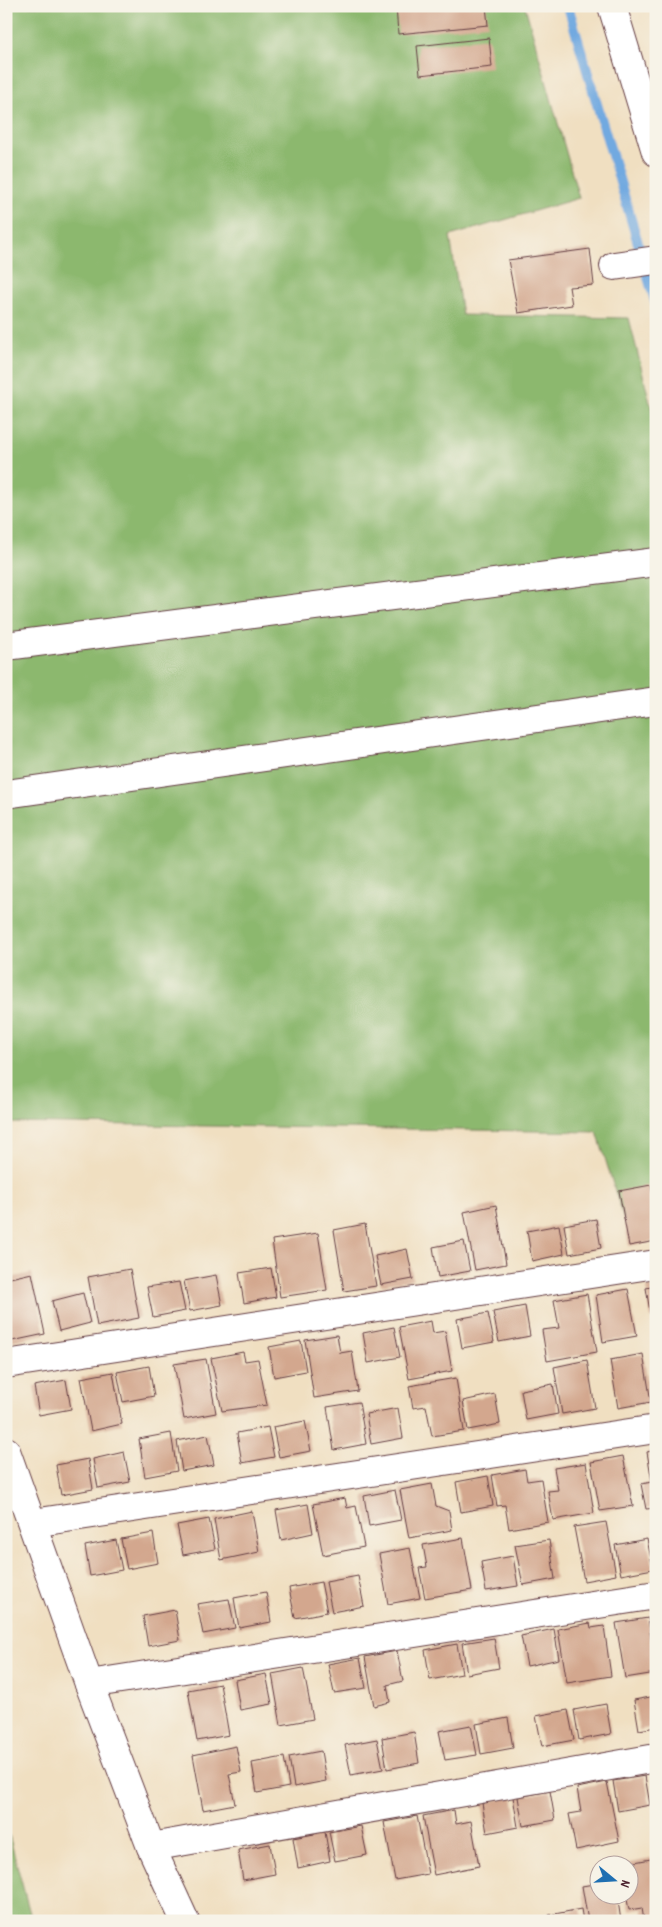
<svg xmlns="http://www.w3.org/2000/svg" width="662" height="1927" font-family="Dekko,sans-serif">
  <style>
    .forest { fill: #8cb86e; stroke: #6b6c4c }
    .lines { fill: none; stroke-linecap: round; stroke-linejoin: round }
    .stream { stroke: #71a9e0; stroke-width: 10 }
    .building { fill: #d3a78e }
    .minor-casing { stroke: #633c42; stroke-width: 30 }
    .minor { stroke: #fff; stroke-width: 28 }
  </style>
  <rect width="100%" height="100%" fill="#f7f3e8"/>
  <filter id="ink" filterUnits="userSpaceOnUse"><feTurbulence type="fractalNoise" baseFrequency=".02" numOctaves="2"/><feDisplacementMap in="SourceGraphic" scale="10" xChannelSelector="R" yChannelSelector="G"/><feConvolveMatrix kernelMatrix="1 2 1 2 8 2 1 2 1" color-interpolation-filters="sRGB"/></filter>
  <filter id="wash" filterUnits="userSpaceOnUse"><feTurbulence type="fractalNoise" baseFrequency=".0096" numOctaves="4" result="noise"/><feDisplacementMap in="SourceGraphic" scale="20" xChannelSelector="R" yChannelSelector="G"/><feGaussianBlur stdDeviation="1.12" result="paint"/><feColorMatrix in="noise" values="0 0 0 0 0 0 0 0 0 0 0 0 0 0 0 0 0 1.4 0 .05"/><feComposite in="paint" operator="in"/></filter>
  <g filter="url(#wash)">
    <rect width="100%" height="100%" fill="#f0dfc1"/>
    <g class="forest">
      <path d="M6 6H525L579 198 450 236 462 315 629 318 656 427V1214L624 1220 597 1132 6 1123Z"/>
      <path d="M6 1824 32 1921H6Z"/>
    </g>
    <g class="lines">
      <path class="stream" d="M568 6 656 304"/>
    </g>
    <g id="blocks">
      <g class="building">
        <path d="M396 6H486L488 25 398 34Z"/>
        <path d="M489 38 492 67 420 75 417 46Z"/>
        <path d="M590 249 594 285 569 287 572 305 518 313 508 260Z"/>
        <path d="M651 1185 656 1212V1241L629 1246 619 1191Z"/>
        <path d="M496 1205 506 1264 475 1270 464 1212Z"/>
        <path d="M596 1219 601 1248 569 1254 564 1225Z"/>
        <path d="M365 1224 376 1286 344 1291 334 1230Z"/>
        <path d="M559 1225 564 1254 532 1261 527 1231Z"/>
        <path d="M318 1233 327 1290 280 1297 272 1240Z"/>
        <path d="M464 1241 470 1271 438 1277 433 1247Z"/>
        <path d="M407 1249 413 1279 381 1285 375 1256Z"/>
        <path d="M271 1268 276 1297 244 1303 239 1273Z"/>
        <path d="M130 1269 139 1318 97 1326 88 1277Z"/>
        <path d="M32 1273 45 1334 12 1341 6 1313V1279Z"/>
        <path d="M216 1275 222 1305 190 1311 184 1281Z"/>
        <path d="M179 1282 185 1311 153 1317 147 1287Z"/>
        <path d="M656 1286V1317L651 1318 646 1288Z"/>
        <path d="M628 1289 637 1336 603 1342 596 1295Z"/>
        <path d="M83 1293 90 1323 59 1331 52 1301Z"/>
        <path d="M587 1294 597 1352 547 1361 542 1330 559 1328 554 1300Z"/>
        <path d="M525 1306 530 1336 499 1342 493 1312Z"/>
        <path d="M488 1313 494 1342 462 1348 457 1319Z"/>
        <path d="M431 1321 433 1333 445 1331 452 1371 409 1379 399 1327Z"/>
        <path d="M394 1327 400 1357 368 1363 363 1333Z"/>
        <path d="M337 1335 340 1353 352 1351 358 1391 314 1398 305 1340Z"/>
        <path d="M301 1341 306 1371 274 1377 269 1347Z"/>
        <path d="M243 1352 245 1361 258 1359 267 1405 222 1411 211 1358Z"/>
        <path d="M643 1354 651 1402 618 1408 610 1360Z"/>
        <path d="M206 1359 216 1413 184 1419 174 1364Z"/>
        <path d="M587 1360 595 1408 562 1414 554 1367Z"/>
        <path d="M149 1366 154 1396 123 1402 117 1372Z"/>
        <path d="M113 1372 122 1424 91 1431 81 1378Z"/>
        <path d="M456 1378 464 1431 432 1436 426 1406 413 1408 409 1386Z"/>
        <path d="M66 1380 71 1409 39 1415 34 1386Z"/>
        <path d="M553 1384 558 1414 526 1420 521 1390Z"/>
        <path d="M495 1394 500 1424 468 1430 463 1401Z"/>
        <path d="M359 1402 366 1444 334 1450 327 1407Z"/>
        <path d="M398 1408 403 1438 371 1444 366 1414Z"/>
        <path d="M305 1421 311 1451 279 1457 273 1427Z"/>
        <path d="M268 1427 274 1457 242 1463 237 1433Z"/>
        <path d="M171 1433 177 1471 145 1477 139 1439Z"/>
        <path d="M208 1435 214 1465 182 1471 177 1441Z"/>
        <path d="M656 1450V1508L646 1509 641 1484 652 1482 647 1452Z"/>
        <path d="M124 1452 130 1482 98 1488 93 1459Z"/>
        <path d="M623 1456 633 1506 600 1511 591 1462Z"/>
        <path d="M88 1459 93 1489 61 1495 56 1465Z"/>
        <path d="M586 1463 594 1513 553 1520 548 1491 558 1490 554 1468Z"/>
        <path d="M525 1469 527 1481 541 1479 548 1522 509 1529 505 1505 497 1506 492 1475Z"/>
        <path d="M488 1476 493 1506 461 1512 456 1482Z"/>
        <path d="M432 1484 436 1506 449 1511 452 1530 409 1538 400 1490Z"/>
        <path d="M395 1490 401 1520 369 1526 364 1496Z"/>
        <path d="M345 1498 347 1508 356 1506 364 1547 323 1555 313 1504Z"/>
        <path d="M308 1504 313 1533 281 1540 276 1510Z"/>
        <path d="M252 1511 259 1552 221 1560 214 1519Z"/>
        <path d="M209 1519 215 1549 183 1555 177 1525Z"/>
        <path d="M606 1522 616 1575 584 1581 574 1527Z"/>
        <path d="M153 1533 158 1563 127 1569 121 1539Z"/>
        <path d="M463 1538 472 1590 425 1598 419 1568 427 1567 423 1545Z"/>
        <path d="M647 1539 653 1569 621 1575 615 1545Z"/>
        <path d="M116 1540 122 1570 90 1576 85 1546Z"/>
        <path d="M549 1540 555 1579 523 1585 515 1545Z"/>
        <path d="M410 1548 420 1598 388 1604 379 1554Z"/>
        <path d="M513 1556 518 1586 486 1591 481 1562Z"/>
        <path d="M358 1576 364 1606 332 1612 326 1582Z"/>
        <path d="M321 1582 327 1612 295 1618 289 1588Z"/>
        <path d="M266 1592 271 1622 239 1628 234 1598Z"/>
        <path d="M229 1599 235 1628 203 1634 197 1604Z"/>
        <path d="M175 1610 180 1640 148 1646 143 1616Z"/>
        <path d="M648 1618 656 1673 625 1678 616 1623Z"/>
        <path d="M590 1623 591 1628 604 1626 611 1676 567 1683 558 1629Z"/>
        <path d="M554 1629 559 1659 527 1666 521 1636Z"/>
        <path d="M494 1638 499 1668 467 1674 462 1643Z"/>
        <path d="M457 1644 462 1674 430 1680 425 1650Z"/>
        <path d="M397 1651 403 1681 387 1685 390 1702 374 1706 365 1657Z"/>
        <path d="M360 1658 366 1688 334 1693 328 1664Z"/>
        <path d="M303 1668 313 1719 281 1725 272 1674Z"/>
        <path d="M266 1674 272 1704 240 1710 235 1680Z"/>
        <path d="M220 1684 229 1735 197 1741 188 1690Z"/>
        <path d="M656 1696V1727L639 1730 634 1700Z"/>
        <path d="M606 1704 611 1734 579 1740 574 1710Z"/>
        <path d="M568 1710 574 1740 542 1746 536 1716Z"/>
        <path d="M508 1718 513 1748 481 1754 476 1724Z"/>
        <path d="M471 1725 477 1755 445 1760 439 1731Z"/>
        <path d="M414 1732 419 1763 387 1769 382 1738Z"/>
        <path d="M377 1739 383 1769 351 1775 345 1745Z"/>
        <path d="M236 1746 241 1772 229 1774 235 1804 203 1810 193 1755Z"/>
        <path d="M321 1751 326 1781 294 1787 289 1757Z"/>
        <path d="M284 1757 289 1787 257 1793 252 1763Z"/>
        <path d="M645 1776 650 1805 618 1811 613 1781Z"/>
        <path d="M607 1782 619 1841 576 1850 569 1814 581 1812 577 1788Z"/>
        <path d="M550 1791 555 1820 523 1826 518 1797Z"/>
        <path d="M513 1797 518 1827 487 1833 482 1803Z"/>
        <path d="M454 1810 456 1824 471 1821 479 1866 434 1875 423 1816Z"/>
        <path d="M417 1816 428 1874 395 1880 384 1822Z"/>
        <path d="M361 1826 367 1855 335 1861 329 1832Z"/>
        <path d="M325 1832 330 1861 298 1868 293 1838Z"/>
        <path d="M270 1844 275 1874 243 1880 238 1850Z"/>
        <path d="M656 1858V1921H644L642 1908 629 1910 626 1894H630V1864H624Z"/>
        <path d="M600 1883V1894H617L621 1921H588L582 1886Z"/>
        <path d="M581 1909 583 1921H550L549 1915Z"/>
      </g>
    </g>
  </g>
  <g filter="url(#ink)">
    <use href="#blocks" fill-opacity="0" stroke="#633c42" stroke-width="1"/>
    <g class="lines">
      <defs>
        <g id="minor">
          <path d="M612 6 656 152"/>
          <path d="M614 266 656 260"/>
          <path d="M6 646 656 562"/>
          <path d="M6 794 656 701"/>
          <path d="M6 1364 656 1264"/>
          <path d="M6 1451 89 1684 151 1847 656 1758"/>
          <path d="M33 1523 656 1429"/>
          <path d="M89 1684 656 1595"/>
          <path d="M151 1847 185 1921"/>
        </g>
      </defs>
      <use href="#minor" class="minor-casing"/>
      <use href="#minor" class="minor"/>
    </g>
  </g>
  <rect width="662" height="1927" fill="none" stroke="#f7f3e8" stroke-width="25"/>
  <g transform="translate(614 1880) rotate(108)"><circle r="24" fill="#f7f3e8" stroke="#b29e9c"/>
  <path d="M0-4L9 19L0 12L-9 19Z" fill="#1f6fb2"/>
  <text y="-8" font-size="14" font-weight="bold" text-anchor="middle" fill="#4a1f2b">N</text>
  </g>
</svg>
